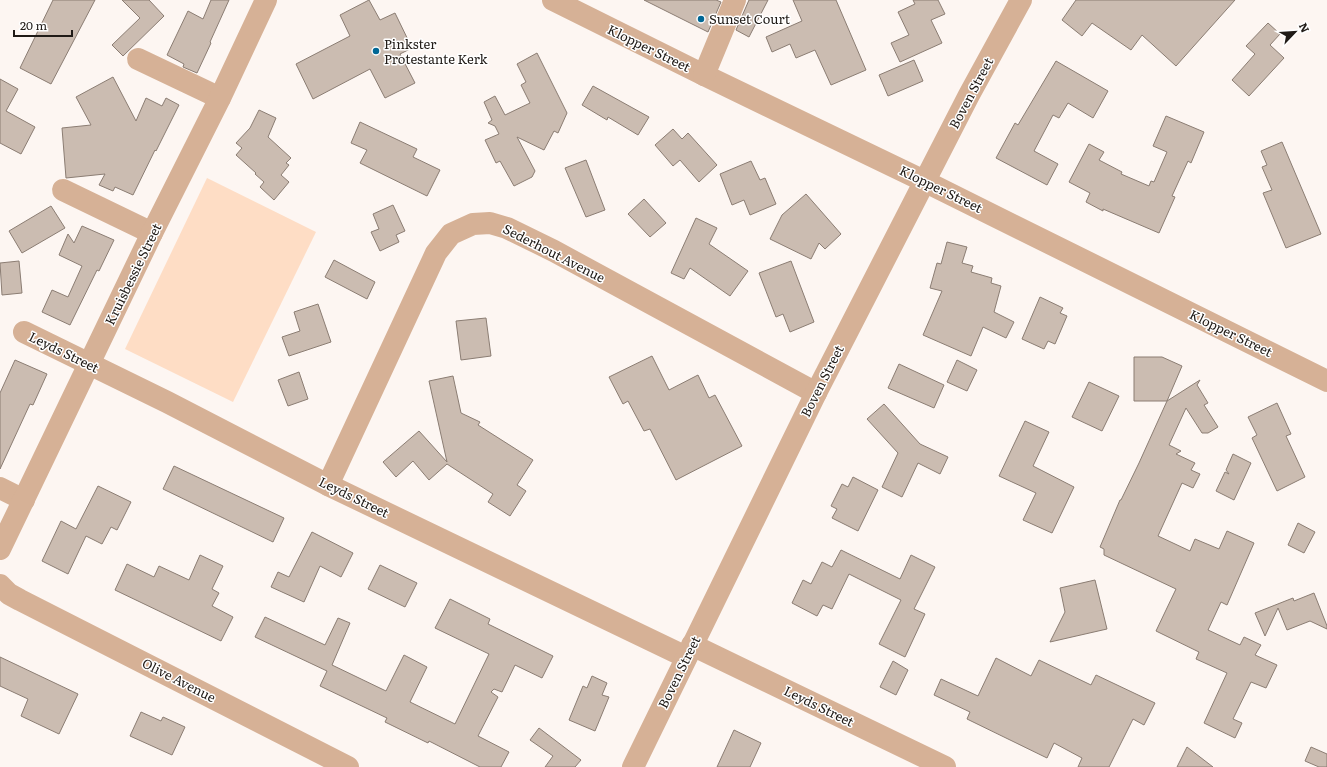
<svg xmlns="http://www.w3.org/2000/svg" width="1327" height="767" font-family="Literata,serif">
  <style>
    .green { fill: #feddc5 }
    .building { fill: #cbbcb1; stroke: #8b7d73 }
    .lines { fill: none; stroke-linecap: round; stroke-linejoin: round }
    .minor { stroke: #d6b196; stroke-width: 22 }
    .poi-dot { fill: #006795; stroke: #fff; stroke-width: 1.5 }
    .labels { text-anchor: middle; stroke-width: 3; stroke-linejoin: round; paint-order: stroke }
    .poi-label { font-size: 13px; fill: #201b17; stroke: #fff; text-anchor: start }
    .street-label { font-size: 13px; fill: #201b17; stroke: #fff }
  </style>
  <rect width="100%" height="100%" fill="#fdf6f2"/>
  <path class="green" d="M207 178 316 232 233 402 125 349Z"/>
  <g class="building">
    <path d="M53 0H95L51 84 20 68Z"/>
    <path d="M122 0H149L164 16 123 56 112 45 140 18Z"/>
    <path d="M211 0H229L210 42 211 43 197 73 183 67 184 64 167 55 188 11 203 19Z"/>
    <path d="M369 0 380 20 395 13 412 48 400 54 415 83 385 98 370 69 313 99 296 64 350 36 340 15Z"/>
    <path d="M644 0H716L721 2 708 32Z"/>
    <path d="M749 0H768L749 37 736 30Z"/>
    <path d="M793 0H836L866 70 831 85 815 50 796 58 790 44 772 52 766 37 802 21Z"/>
    <path d="M913 0H938L945 14 931 20 942 43 900 62 891 43 909 35 898 12 915 4Z"/>
    <path d="M1076 0H1235L1176 66 1142 35 1131 50 1092 23 1082 36 1062 20Z"/>
    <path d="M1268 23 1280 34 1270 45 1284 58 1249 96 1232 80 1255 54 1246 46Z"/>
    <path d="M537 53 567 113 558 133 554 131 544 150 517 137 535 171 532 177 514 186 500 161 496 163 485 140 499 134 495 126 488 123 492 120 484 102 495 96 505 115 530 103 521 85 526 82 517 64Z"/>
    <path d="M914 60 923 81 888 96 879 75Z"/>
    <path d="M1056 61 1108 91 1093 118 1068 103 1059 118 1053 115 1034 151 1058 164 1047 185 996 158 1015 123 1018 125Z"/>
    <path d="M113 77 136 121 146 98 162 106 166 98 179 105 156 151 155 150 133 195 115 187 113 191 99 185 105 174 66 178 62 128 91 125 76 97Z"/>
    <path d="M0 79 18 89 6 111 35 127 21 154 0 143Z"/>
    <path d="M593 86 649 117 638 135 608 117 607 120 582 105Z"/>
    <path d="M259 110 276 118 268 137 291 158 286 163 289 165 281 175 289 182 274 200 260 187 264 182 255 174 256 173 236 155 242 148 236 143 250 128Z"/>
    <path d="M1166 116 1204 132 1191 163 1188 161 1172 196 1175 197 1159 233 1103 209V211L1086 202 1090 193 1069 182 1089 144 1104 152 1099 160 1122 172 1121 174 1149 186 1151 181 1154 182 1167 152 1153 146Z"/>
    <path d="M360 122 417 149 413 157 440 170 427 196 360 163 367 150 351 143Z"/>
    <path d="M673 129 682 139 688 133 717 165 699 182 680 160 673 166 655 145Z"/>
    <path d="M1282 142 1321 234 1286 248 1263 193 1272 190 1262 167 1267 165 1261 151Z"/>
    <path d="M586 160 605 210 586 217 565 168Z"/>
    <path d="M751 161 760 180 765 178 776 204 750 215 744 200 732 205 720 174Z"/>
    <path d="M806 194 841 234 825 249 819 243 811 259 770 239 782 215Z"/>
    <path d="M644 199 666 223 650 237 628 214Z"/>
    <path d="M393 205 405 231 396 235 399 242 380 251 371 232 379 229 373 214Z"/>
    <path d="M51 206 65 228 22 253 9 231Z"/>
    <path d="M696 218 717 228 709 244 748 271 730 296 690 268 684 279 671 273Z"/>
    <path d="M82 226 114 240 99 271 97 270 70 325 42 312 52 290 68 297 82 266 59 255 68 234 74 243Z"/>
    <path d="M947 242 967 247 962 263 973 266 971 272 992 278 991 283 1001 286 994 312 1014 322 1006 338 983 327 971 356 923 335 942 291 930 288 937 263 941 264Z"/>
    <path d="M334 260 375 282 367 299 325 277Z"/>
    <path d="M19 261 22 293 2 295 0 263Z"/>
    <path d="M791 261 814 322 790 332 783 314 776 317 759 273Z"/>
    <path d="M1040 297 1063 308 1060 313 1067 316 1055 344 1048 341 1044 349 1022 339Z"/>
    <path d="M318 304 331 342 289 356 282 337 300 331 294 312Z"/>
    <path d="M486 318 491 356 461 360 456 321Z"/>
    <path d="M652 356 669 390 698 375 709 398 715 395 742 446 676 480 650 429 644 431 628 401 623 404 609 377Z"/>
    <path d="M1134 357H1162L1182 366 1167 401H1134Z"/>
    <path d="M15 360 47 374 33 405 30 404 0 469V393Z"/>
    <path d="M957 360 977 370 967 391 947 382Z"/>
    <path d="M899 364 944 385 934 408 888 388Z"/>
    <path d="M299 372 308 399 288 406 278 380Z"/>
    <path d="M453 376 461 413 480 422 478 425 533 460 517 485 526 491 510 516 488 502 493 494 447 464 429 480 413 461 396 477 383 462 419 431 447 462 429 381Z"/>
    <path d="M1200 380 1197 385 1208 403 1204 405 1218 427 1208 433H1202L1186 408 1169 445 1181 451 1176 454 1195 463 1191 470 1200 474 1193 488 1182 483 1158 536 1190 551 1195 539 1219 549 1227 531 1254 543 1227 605 1221 602 1208 630 1240 645 1244 637 1261 645 1255 655 1277 665 1266 688 1251 682 1233 719 1242 723 1235 738 1204 723 1227 673 1196 659 1199 652 1156 631 1176 589 1104 555V549L1100 547 1120 500H1121L1139 463 1167 401Z"/>
    <path d="M1089 382 1119 396 1102 431 1072 417Z"/>
    <path d="M1277 403 1291 434 1286 436 1305 477 1277 491 1252 438 1257 435 1248 417Z"/>
    <path d="M884 404 920 444 948 457 940 474 918 463 902 497 882 487 898 453 867 419Z"/>
    <path d="M1025 421 1049 432 1033 466 1074 487 1052 533 1023 520 1036 493 999 476Z"/>
    <path d="M1233 454 1251 463 1234 500 1216 491 1225 472 1229 474 1226 470Z"/>
    <path d="M174 466 284 518 273 542 163 489Z"/>
    <path d="M853 477 878 490 858 531 832 518 837 509 831 506 842 484 848 487Z"/>
    <path d="M98 486 131 502 117 530 111 527 102 544 86 536 68 574 42 561 61 521 76 529Z"/>
    <path d="M1298 523 1315 532 1304 553 1288 545Z"/>
    <path d="M312 532 353 553 341 577 320 566 304 602 271 587 278 572 289 577Z"/>
    <path d="M841 550 900 579 911 555 935 567 914 609 925 614 905 657 879 644 901 600 849 574 832 609 823 605 817 616 792 603 803 580 811 584 822 562 832 567Z"/>
    <path d="M200 555 223 566 212 589 219 593 212 606 233 617 221 641 163 613 115 590 127 564 154 577 159 566 189 580Z"/>
    <path d="M380 565 417 583 405 607 368 589Z"/>
    <path d="M1095 580 1107 629 1050 642 1065 612 1060 588Z"/>
    <path d="M1314 593 1327 626V629L1310 621 1287 630 1278 608 1265 636 1255 613 1293 598 1294 601Z"/>
    <path d="M450 599 490 619 488 624 553 656 542 678 515 665 502 692 494 689 491 692 498 697 478 736 509 752 501 767H480L429 741 428 743 385 722 387 718 320 686 327 671 255 637 265 617 325 645 338 618 350 623 332 665 386 691 404 655 427 667 410 702 455 724 489 654 435 628Z"/>
    <path d="M0 657 78 694 59 734 21 716 28 699 0 686Z"/>
    <path d="M996 658 1031 676 1039 660 1091 685 1096 675 1155 703 1144 725 1133 719 1109 767H1078L1082 758 1054 743 1047 758 967 719 970 712 934 695 941 679 978 696Z"/>
    <path d="M893 661 908 670 896 695 880 687Z"/>
    <path d="M592 676 607 683 602 695 609 697 595 731 569 720 583 686 587 688Z"/>
    <path d="M141 712 161 721 163 717 185 727 172 755 130 736Z"/>
    <path d="M539 728 581 760 575 767H545L553 756 530 740Z"/>
    <path d="M734 730 761 743 750 767H717Z"/>
    <path d="M1187 747 1213 767H1177Z"/>
    <path d="M1311 747 1327 754V767H1319L1305 761Z"/>
  </g>
  <g class="lines">
    <g class="minor">
      <path d="M553 0 704 75 926 182 1327 381"/>
      <path d="M138 59 220 98"/>
      <path d="M704 75 735 0"/>
      <path d="M63 190 152 233"/>
      <path d="M24 332 167 402 328 485 686 657"/>
      <path d="M328 485 436 253 451 234 473 224 490 223 507 228 554 251 816 393"/>
      <path d="M0 488 24 500"/>
      <path d="M0 549 152 233 220 98 266 0"/>
      <path d="M0 585 9 594 20 600 348 767"/>
      <path d="M692 645 945 767"/>
      <path d="M633 767 816 393 969 95 1021 0"/>
    </g>
  </g>
  <g class="poi-dot">
    <circle cx="701" cy="19" r="4"/>
    <circle cx="376" cy="51" r="4"/>
  </g>
  <g class="labels">
    <g class="poi-label">
      <text x="709" y="24">Sunset Court</text>
      <text x="384" y="49">Pinkster<tspan x="384" dy="15">Protestante Kerk</tspan></text>
    </g>
    <g class="street-label">
      <text transform="translate(649 48) rotate(26)" y="5">Klopper Street</text>
      <text transform="translate(971 93) rotate(-62)" y="5">Boven Street</text>
      <text transform="translate(941 189) rotate(26)" y="5">Klopper Street</text>
      <text transform="translate(554 253) rotate(27)" y="5">Sederhout Avenue</text>
      <text transform="translate(133 274) rotate(-64)" y="5">Kruisbessie Street</text>
      <text transform="translate(1231 333) rotate(26)" y="5">Klopper Street</text>
      <text transform="translate(64 352) rotate(26)" y="5">Leyds Street</text>
      <text transform="translate(822 381) rotate(-63)" y="5">Boven Street</text>
      <text transform="translate(354 497) rotate(26)" y="5">Leyds Street</text>
      <text transform="translate(679 672) rotate(-64)" y="5">Boven Street</text>
      <text transform="translate(179 680) rotate(27)" y="5">Olive Avenue</text>
      <text transform="translate(819 706) rotate(26)" y="5">Leyds Street</text>
    </g>
  </g>
  <g transform="translate(1295 32) rotate(65)" stroke="#ffffff" stroke-width="3" paint-order="stroke">
  <path d="M0-3L7 15L0 10L-7 15Z" fill="#201b17"/>
  <text y="-6" font-size="11" font-weight="bold" text-anchor="middle" fill="#201b17">N</text>
  </g>
  <path d="M14 30v6h58v-6" fill="none" stroke="#201b17" stroke-width="2"/>
  <text x="20" y="30" font-size="12" fill="#201b17" stroke="#ffffff" stroke-width="3" paint-order="stroke">20 m</text>
</svg>
